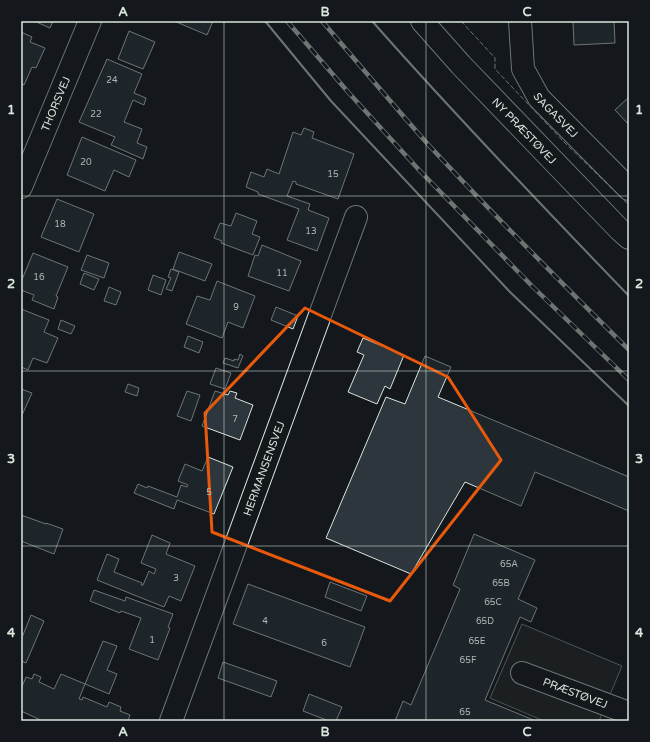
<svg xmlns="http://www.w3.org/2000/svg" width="650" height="742" font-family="'Varela Round',sans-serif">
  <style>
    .parking { fill: #24282b; stroke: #939e99 }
    .building { fill: #2c363c; stroke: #d8e6dc }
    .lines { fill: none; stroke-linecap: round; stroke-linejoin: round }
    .minor-casing { stroke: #d8e6dc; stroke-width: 24 }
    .minor { stroke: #14181c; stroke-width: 22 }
    .rail-casing { stroke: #d8e6dc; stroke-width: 4.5 }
    .rail { stroke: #14181c; stroke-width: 3; stroke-dasharray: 9; stroke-linecap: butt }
    .fence { stroke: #d8e6dc; stroke-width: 1; stroke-dasharray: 5 2; stroke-linecap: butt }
    .wall { stroke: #d8e6dc; stroke-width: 2 }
    .marked { fill: none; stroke: #e8590c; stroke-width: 3; stroke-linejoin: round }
    .grid { fill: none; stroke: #d8e6dc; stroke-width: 1; stroke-opacity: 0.55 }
    .labels { text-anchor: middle; stroke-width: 3; stroke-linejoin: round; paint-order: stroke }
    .number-label { font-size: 9px; fill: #adbab4 }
    .street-label { font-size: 11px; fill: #d8e6dc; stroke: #14181c }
    .neatline { fill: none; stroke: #d8e6dc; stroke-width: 1.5 }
    .grid-label { font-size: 13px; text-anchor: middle; font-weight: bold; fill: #d8e6dc }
  </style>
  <rect width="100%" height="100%" fill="#14181c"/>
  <path class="parking" d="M522 624 622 666 599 721H544L490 698Z"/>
  <g class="building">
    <path d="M34 21H53L50 28Z"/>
    <path d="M174 21H213L207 35Z"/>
    <path d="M573 21H614L615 43 574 45Z"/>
    <path d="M129 31 155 42 143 69 118 59Z"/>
    <path d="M21 32 32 37 30 42 45 48 36 68 32 67 24 85 21 83Z"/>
    <path d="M107 59 142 74 134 93 146 98 144 105 133 100 124 122 142 129 137 143 147 147 143 159 111 145 115 137 79 122Z"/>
    <path d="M629 97V125L615 110Z"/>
    <path d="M304 128 314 132 312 138 354 154 338 199 296 184V182L293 181 287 196 310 204 308 210 329 218 317 251 287 240 299 209 258 194V192L246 187 251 172 264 177 267 169 279 174 293 132 301 135Z"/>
    <path d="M82 137 136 160 129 177 114 170 105 191 67 175Z"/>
    <path d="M57 199 94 214 79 252 41 237Z"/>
    <path d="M236 213 257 221 252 234 260 237 253 255 221 243 222 241 214 238 220 223 231 226Z"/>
    <path d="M262 245 301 261 289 291 248 276 255 255 258 256Z"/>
    <path d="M179 252 212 264 205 281 173 269Z"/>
    <path d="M33 253 68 267 56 296 58 297 54 309 32 300 34 295 21 290V282Z"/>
    <path d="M87 255 109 263 104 278 81 270Z"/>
    <path d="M171 269 179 272 172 291 166 289 171 278 168 277Z"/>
    <path d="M84 273 99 279 94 290 80 284Z"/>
    <path d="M153 275 166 280 161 295 148 290Z"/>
    <path d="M217 281 255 296 243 328 228 322 222 338 186 324 197 296 210 300Z"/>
    <path d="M109 287 121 292 116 305 104 301Z"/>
    <path d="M276 307 298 316 293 329 271 320Z"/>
    <path d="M21 309 49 320 44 332 58 338 47 363 33 358 28 370 21 367Z"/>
    <path d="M61 320 75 326 71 334 58 329Z"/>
    <path d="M188 336 203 342 199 353 184 347Z"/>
    <path d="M363 338 404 355 390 389 385 386 377 404 348 392 364 355 357 352Z"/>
    <path d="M240 354 243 356 238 368 223 363 225 358 234 361V359L238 360Z"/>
    <path d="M425 356 451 367 438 397 629 477V511L535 472 521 506 465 482 411 574 326 538 386 397 405 404Z"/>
    <path d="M216 368 231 373 225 389 210 384Z"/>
    <path d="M128 384 139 388 137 396 125 392Z"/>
    <path d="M21 389 32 393 22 415 21 414Z"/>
    <path d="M187 391 200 395 191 421 177 416Z"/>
    <path d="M215 391 228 395 230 391 237 393 235 398 253 405 240 440 202 426Z"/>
    <path d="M208 457 233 467 214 514 177 500 174 509 134 493 138 484 147 488 148 486 177 497 181 485 187 487 188 485 178 481 185 464 202 471Z"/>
    <path d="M21 515 46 524V523L63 529 54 554 21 541Z"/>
    <path d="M474 534 535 560 518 599 537 608 531 622 520 617 485 700 536 721H395L403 701 411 705 460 589 453 585Z"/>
    <path d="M152 535 170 543 166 554 195 566 181 601 169 596 164 607 97 580 107 554 119 559 114 572 142 583 141 585H143L149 571 154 574 156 569 141 563Z"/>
    <path d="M330 582 367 596 361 611 325 597Z"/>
    <path d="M248 584 365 627 350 667 233 624Z"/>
    <path d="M94 590 125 601 126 597 173 614 168 627 170 628 158 660 129 649 141 618 121 611 120 613 90 601Z"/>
    <path d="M31 615 44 621 26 663 21 661V640Z"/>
    <path d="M103 641 117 646 107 670 117 674 109 694 85 684Z"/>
    <path d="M223 662 277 681 271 697 218 678Z"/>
    <path d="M34 674 41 677 39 682 54 689 61 674 85 684 79 699 82 700 83 697 107 707 109 702 121 707 120 711 130 715 128 721H129H43L21 711V689L26 677 32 679Z"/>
    <path d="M309 694 342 707 336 721H329L303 711Z"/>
  </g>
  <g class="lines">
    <defs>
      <g id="minor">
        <path id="s1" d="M422 21 461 65 620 230 629 238"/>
        <path id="s2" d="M520 21 523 69 539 98 629 189"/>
        <path id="s3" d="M21 187 90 21"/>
        <path id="s4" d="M522 673 629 713"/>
        <path id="s5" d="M171 721 356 217"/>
      </g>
    </defs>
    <use href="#minor" class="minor-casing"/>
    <use href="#minor" class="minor"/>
    <defs>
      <g id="rail">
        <path d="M287 21 348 92 420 171 532 286 629 380"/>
        <path d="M322 21C356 61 390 101 425 141 491 213 560 281 629 350"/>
      </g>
    </defs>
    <use href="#rail" class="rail-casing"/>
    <use href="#rail" class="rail"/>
    <path class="fence" d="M461 21 495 58V69L564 142 629 205"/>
    <g class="wall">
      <path d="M265 21 331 101 510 292 629 406"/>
      <path d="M372 21C455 115 542 206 629 296"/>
    </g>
  </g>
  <path d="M0 0H650V742H0ZM305 308 448 377 501 460 390 601 212 532 205 413Z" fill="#14181c" fill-opacity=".55" fill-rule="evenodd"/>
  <path class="marked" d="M305 308 448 377 501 460 390 601 212 532 205 413Z"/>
  <path class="grid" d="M224 21V721M426 21V721M21 196H629M21 371H629M21 546H629"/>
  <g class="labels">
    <g class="number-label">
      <text x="112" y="83">24</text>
      <text x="96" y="117">22</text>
      <text x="86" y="165">20</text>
      <text x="333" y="177">15</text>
      <text x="60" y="227">18</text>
      <text x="311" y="234">13</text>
      <text x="282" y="276">11</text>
      <text x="39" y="280">16</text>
      <text x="236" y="310">9</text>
      <text x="235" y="422">7</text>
      <text x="209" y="495">5</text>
      <text x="509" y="567">65A</text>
      <text x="176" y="581">3</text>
      <text x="501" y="586">65B</text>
      <text x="493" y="605">65C</text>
      <text x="265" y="624">4</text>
      <text x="485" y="624">65D</text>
      <text x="152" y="643">1</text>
      <text x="477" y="644">65E</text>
      <text x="324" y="646">6</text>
      <text x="468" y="663">65F</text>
      <text x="465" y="715">65</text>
    </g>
    <g class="street-label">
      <text dy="4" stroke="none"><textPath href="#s3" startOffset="90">THORSVEJ</textPath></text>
      <text dy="4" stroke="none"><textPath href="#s2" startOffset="105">SAGASVEJ</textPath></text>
      <text dy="4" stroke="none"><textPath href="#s1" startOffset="150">NY PRÆSTØVEJ</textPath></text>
      <text dy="4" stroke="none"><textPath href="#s5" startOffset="269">HERMANSENSVEJ</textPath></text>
      <text dy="4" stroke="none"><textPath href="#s4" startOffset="57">PRÆSTØVEJ</textPath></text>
    </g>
  </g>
  <rect width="650" height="742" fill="none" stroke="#14181c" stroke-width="44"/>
  <rect x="22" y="22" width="606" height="698" class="neatline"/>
  <g class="grid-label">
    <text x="123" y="16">A</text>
    <text x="325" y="16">B</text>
    <text x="527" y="16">C</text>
    <text x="11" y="114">1</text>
    <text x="639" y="114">1</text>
    <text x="11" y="288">2</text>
    <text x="639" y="288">2</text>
    <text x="11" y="463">3</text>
    <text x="639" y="463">3</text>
    <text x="11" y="637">4</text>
    <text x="639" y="637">4</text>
    <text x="123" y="736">A</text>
    <text x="325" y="736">B</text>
    <text x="527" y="736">C</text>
  </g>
</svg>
